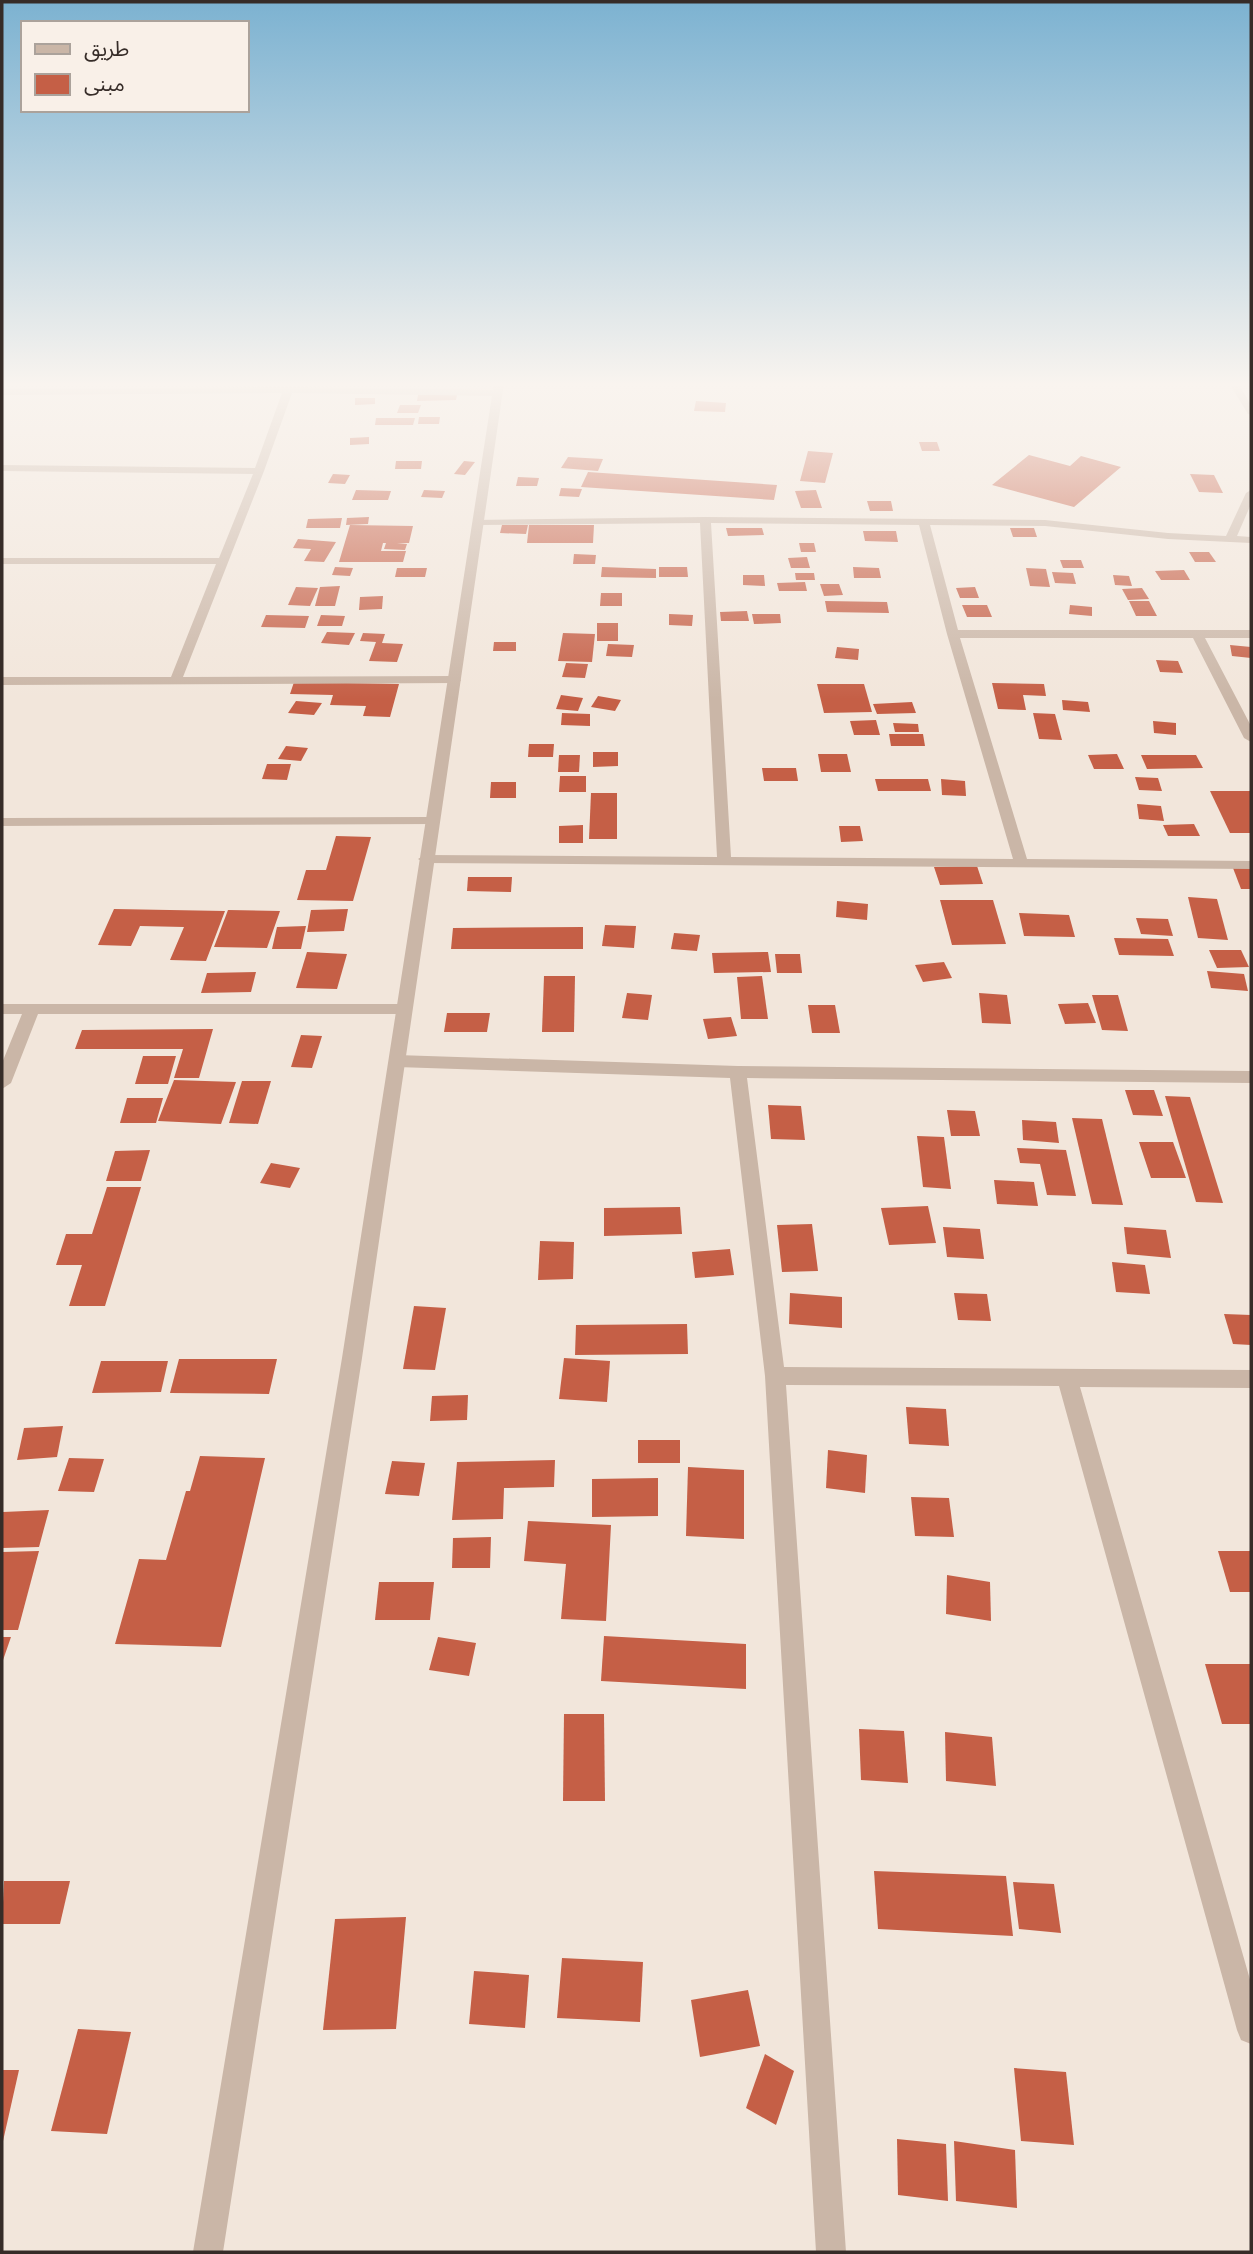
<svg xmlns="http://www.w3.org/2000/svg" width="1253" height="2254" font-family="'Source Sans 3','Noto Sans Arabic',sans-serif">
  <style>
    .building { fill: #c55f46 }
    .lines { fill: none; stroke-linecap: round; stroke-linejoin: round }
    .minor { fill: #cab6a7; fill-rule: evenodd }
    .tertiary { fill: #cab6a7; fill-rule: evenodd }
  </style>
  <rect width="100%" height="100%" fill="#f2e6db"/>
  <g class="building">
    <path d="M418 395H457L456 400 417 401Z"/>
    <path d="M355 398H375V404L355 405Z"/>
    <path d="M696 401 726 403 725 412 694 411Z"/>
    <path d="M400 405H421L418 413H397Z"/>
    <path d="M419 417H440L439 424H418Z"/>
    <path d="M376 418H415L413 425H375Z"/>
    <path d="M369 437V444L350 445V438Z"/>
    <path d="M919 442H937L940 451H922Z"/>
    <path d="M808 451 833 453 825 483 800 481Z"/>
    <path d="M1029 455 1070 466 1081 456 1121 467 1074 507 992 485Z"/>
    <path d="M568 457 603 459 598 471 561 468Z"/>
    <path d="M396 461H422L421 469H395Z"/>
    <path d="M464 461 475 462 465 475 454 474Z"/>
    <path d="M588 472 777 485 774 500 581 487Z"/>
    <path d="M333 474 350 475 345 484 328 483Z"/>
    <path d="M1190 474 1214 475 1223 493 1199 492Z"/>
    <path d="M518 477 539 478 537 486H516Z"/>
    <path d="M561 488 582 489 579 497 559 496Z"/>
    <path d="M356 490 391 491 388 500H352Z"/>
    <path d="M424 490 445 491 442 498 421 497Z"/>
    <path d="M816 490 822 508H801L795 491Z"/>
    <path d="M867 501H891L893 511H870Z"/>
    <path d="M369 517 368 524 346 525 347 518Z"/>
    <path d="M342 518 340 528H306L308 519Z"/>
    <path d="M350 525 413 526 409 543H397L407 544 405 550 384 549 386 543H383L381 551H406L403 562H339Z"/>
    <path d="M502 525H528L526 534 500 533Z"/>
    <path d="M529 525H594L593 543H527Z"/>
    <path d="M726 528H762L764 535 728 536Z"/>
    <path d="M1010 528H1034L1037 537H1013Z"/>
    <path d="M863 531H896L898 542 865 541Z"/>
    <path d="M298 539 336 542 324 562 304 561 311 549 293 548Z"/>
    <path d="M799 543H814L816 552H801Z"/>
    <path d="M1189 552H1209L1216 562H1195Z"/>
    <path d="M574 554 596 555 595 564H573Z"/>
    <path d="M807 557 810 568H791L788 558Z"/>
    <path d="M1060 560H1081L1084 568H1063Z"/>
    <path d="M335 567 353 568 350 576 332 575Z"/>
    <path d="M602 567 656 569V578L601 577Z"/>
    <path d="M659 567H687L688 577H659Z"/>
    <path d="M853 567 879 568 881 578H854Z"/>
    <path d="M397 568H427L425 577H395Z"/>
    <path d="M1026 568 1046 569 1050 587 1030 586Z"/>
    <path d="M1184 570 1190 580H1161L1155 571Z"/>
    <path d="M1052 572 1073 573 1076 584 1055 583Z"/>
    <path d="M795 573H814L815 580H796Z"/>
    <path d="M743 575H764L765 586 743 585Z"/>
    <path d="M1113 575 1129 576 1132 586 1115 585Z"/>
    <path d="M805 582 807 591H779L777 583Z"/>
    <path d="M820 584H839L843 595 824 596Z"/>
    <path d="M340 586 335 606H315L320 587Z"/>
    <path d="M296 587 318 588 310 606 288 605Z"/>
    <path d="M975 587 979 598H960L956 588Z"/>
    <path d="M1142 588 1149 599 1128 600 1122 589Z"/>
    <path d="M601 593H622V606H600Z"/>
    <path d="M383 596 382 609 359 610 360 597Z"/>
    <path d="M825 601 887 602 889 613 827 612Z"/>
    <path d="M1129 601H1149L1157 616H1136Z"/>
    <path d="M962 605H987L992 617H967Z"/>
    <path d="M1070 605 1092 607V616L1069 614Z"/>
    <path d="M747 611 749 621H721L720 612Z"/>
    <path d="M669 614 693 615 692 626 669 625Z"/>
    <path d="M752 614H780L781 623 754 624Z"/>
    <path d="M266 615 309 616 305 628 261 627Z"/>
    <path d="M321 615 345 616 342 626H317Z"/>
    <rect x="597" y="623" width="21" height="18"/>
    <path d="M327 632 355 633 349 645 321 643Z"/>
    <path d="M363 633 385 634 382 643 403 644 397 662 369 661 376 642 360 641Z"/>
    <path d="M563 633 595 634 592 662 558 661Z"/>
    <path d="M494 642H516V651H493Z"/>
    <path d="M608 644 634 645 632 657 606 656Z"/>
    <path d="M1230 645 1251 647V658L1232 656Z"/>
    <path d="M837 647 859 649 858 660 835 658Z"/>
    <path d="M1156 660 1178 661 1183 673 1160 672Z"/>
    <path d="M566 663 588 664 585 678 562 677Z"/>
    <path d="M294 682 399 684 390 717 363 716 366 706 330 705 333 695 290 694Z"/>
    <path d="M992 683 1044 684 1046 696 1023 695 1026 710 998 709Z"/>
    <path d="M817 684H864L872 712 824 713Z"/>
    <path d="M561 695 583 698 578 711 556 709Z"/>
    <path d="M598 696 621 700 615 711 591 707Z"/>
    <path d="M1062 700 1088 702 1090 712 1063 710Z"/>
    <path d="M296 701 322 703 314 715 288 713Z"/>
    <path d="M912 702 916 713 877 714 873 704Z"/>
    <path d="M562 713 590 714V726L561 725Z"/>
    <path d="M1033 713 1055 714 1062 740 1039 739Z"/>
    <path d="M876 720 880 735H854L850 721Z"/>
    <path d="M1153 721 1176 723V735L1154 733Z"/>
    <path d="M893 723 918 724 919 732H895Z"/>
    <path d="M889 734H923L925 746H891Z"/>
    <path d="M529 744H554L553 757H528Z"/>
    <path d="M286 746 308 748 301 761 278 759Z"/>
    <path d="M593 752H618V766L593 767Z"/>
    <path d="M818 754H847L851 772H821Z"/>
    <path d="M1117 754 1124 769H1094L1088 755Z"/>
    <path d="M559 755H580L579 772H558Z"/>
    <path d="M1141 755H1196L1203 768 1147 769Z"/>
    <path d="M267 764H291L287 780 262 779Z"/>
    <path d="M762 768H796L798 781H764Z"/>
    <path d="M560 776H586V792H559Z"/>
    <path d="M1135 777 1158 778 1162 791 1139 790Z"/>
    <path d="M875 779H928L931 791H878Z"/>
    <path d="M941 779 965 781 966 796 942 795Z"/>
    <path d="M491 782H516V798H490Z"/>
    <path d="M1210 791H1250L1251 833H1230Z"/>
    <path d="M591 793H617V839H589Z"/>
    <path d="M1137 804 1161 806 1164 821 1139 819Z"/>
    <path d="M1194 824 1200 836H1168L1163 825Z"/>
    <path d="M583 825V843H559V826Z"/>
    <path d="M839 826H860L863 841 841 842Z"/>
    <path d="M336 836 371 837 353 901 297 900 306 870H326Z"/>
    <path d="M977 866 983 884 940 885 934 867Z"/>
    <path d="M1233 868H1251V889H1241Z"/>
    <path d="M468 877H512L511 892 467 891Z"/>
    <path d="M1188 897 1217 899 1228 940 1198 938Z"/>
    <path d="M940 900H993L1006 944 952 945Z"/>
    <path d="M837 901 868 904 867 920 836 917Z"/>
    <path d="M114 909 225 911 206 961 170 960 184 927 140 926 131 946 98 945Z"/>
    <path d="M348 909 344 931 307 932 311 910Z"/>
    <path d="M228 910 280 911 267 948 214 947Z"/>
    <path d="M1019 913 1069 915 1075 937 1024 936Z"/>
    <path d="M1136 918 1168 919 1173 936 1141 934Z"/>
    <path d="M605 925 636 926 634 948 602 946Z"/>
    <path d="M306 926 301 949H272L277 927Z"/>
    <path d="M583 927V949H451L453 928Z"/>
    <path d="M674 933 700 935 697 951 671 949Z"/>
    <path d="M1114 938 1168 939 1174 956 1119 955Z"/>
    <path d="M1209 950H1241L1249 967 1217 968Z"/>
    <path d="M307 952 347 954 337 989 296 988Z"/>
    <path d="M768 952 771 972 714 973 712 953Z"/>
    <path d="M775 954H800L802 973H777Z"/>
    <path d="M944 962 952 978 923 982 915 965Z"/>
    <path d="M1207 971 1244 974 1248 991 1211 988Z"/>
    <path d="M256 972 251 992 201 993 207 973Z"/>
    <path d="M544 976H575L574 1032H542Z"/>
    <path d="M762 976 768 1019H741L737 977Z"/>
    <path d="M627 993 652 995 648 1020 622 1018Z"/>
    <path d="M979 993 1007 995 1011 1024 982 1023Z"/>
    <path d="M1092 995H1118L1128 1031 1102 1030Z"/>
    <path d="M1088 1003 1096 1023 1065 1024 1058 1004Z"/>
    <path d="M808 1005H835L840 1033H812Z"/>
    <path d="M447 1013H490L487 1032H444Z"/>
    <path d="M731 1017 737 1036 708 1039 703 1019Z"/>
    <path d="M213 1029 199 1078H174L183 1049H75L82 1030Z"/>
    <path d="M301 1035 322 1036 312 1068 291 1067Z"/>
    <path d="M143 1056H176L168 1084H135Z"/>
    <path d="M174 1080 236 1082 221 1124 158 1121Z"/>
    <path d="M242 1081H271L258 1124 229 1123Z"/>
    <path d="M1125 1090H1154L1163 1116 1133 1115Z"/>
    <path d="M1165 1096 1190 1097 1223 1203 1196 1202Z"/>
    <path d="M127 1098H163L156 1123H120Z"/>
    <path d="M768 1105 801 1106 805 1140 771 1139Z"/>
    <path d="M947 1110 975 1111 980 1136H951Z"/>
    <path d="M1072 1118 1102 1119 1123 1205 1092 1204Z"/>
    <path d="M1022 1120 1056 1122 1059 1143 1023 1140Z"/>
    <path d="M917 1136 944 1137 951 1189 923 1187Z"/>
    <path d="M1139 1142H1173L1186 1178H1151Z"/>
    <path d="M1017 1148 1066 1150 1076 1196 1047 1195 1040 1164 1020 1163Z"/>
    <path d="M150 1150 141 1181H106L115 1151Z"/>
    <path d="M271 1163 300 1168 290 1188 260 1183Z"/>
    <path d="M994 1180 1034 1182 1038 1206 997 1204Z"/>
    <path d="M107 1187H141L105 1306H69L82 1265H56L66 1234H92Z"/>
    <path d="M928 1206 936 1243 889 1245 881 1208Z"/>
    <path d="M680 1207 682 1234 604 1236V1208Z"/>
    <path d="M812 1224 818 1271 782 1272 777 1225Z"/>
    <path d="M943 1227 980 1229 984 1259 947 1257Z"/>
    <path d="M1124 1227 1166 1230 1171 1258 1127 1254Z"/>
    <path d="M540 1241 574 1242 573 1279 538 1280Z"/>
    <path d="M730 1249 734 1275 695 1278 692 1252Z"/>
    <path d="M1112 1262 1145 1265 1150 1294 1116 1292Z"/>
    <path d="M790 1293 842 1297V1328L789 1324Z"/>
    <path d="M954 1293 987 1294 991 1321 958 1320Z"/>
    <path d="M414 1306 446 1308 435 1370 403 1369Z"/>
    <path d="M1224 1314 1251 1315V1345L1233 1344Z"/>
    <path d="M687 1324 688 1354 575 1355 576 1325Z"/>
    <path d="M564 1358 610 1361 607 1402 559 1399Z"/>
    <path d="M179 1359H277L269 1394 170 1393Z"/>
    <path d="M101 1361H168L161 1392 92 1393Z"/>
    <path d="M468 1395 467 1420 430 1421 432 1396Z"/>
    <path d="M906 1407 946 1409 949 1446 909 1444Z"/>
    <path d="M63 1426 57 1457 17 1460 24 1428Z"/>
    <rect x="638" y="1440" width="42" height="23"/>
    <path d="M828 1450 867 1455 865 1493 826 1488Z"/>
    <path d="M200 1456 265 1458 221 1647 115 1644 139 1559 166 1560 186 1491H190Z"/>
    <path d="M69 1458 104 1459 94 1492 58 1491Z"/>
    <path d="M555 1460 554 1487 504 1488 503 1519 452 1520 457 1462Z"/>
    <path d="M392 1461 425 1463 419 1496 385 1494Z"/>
    <path d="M688 1467 744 1470V1539L686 1536Z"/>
    <path d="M658 1478V1516L592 1517V1479Z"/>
    <path d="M911 1497 949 1498 954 1537 915 1536Z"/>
    <path d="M49 1510 39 1547 2 1548 3 1512Z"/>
    <path d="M528 1521 611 1525 606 1621 561 1619 566 1564 524 1561Z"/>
    <path d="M491 1537 490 1568H452L453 1538Z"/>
    <path d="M39 1551 18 1630H2V1552Z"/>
    <path d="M1218 1551H1251V1592H1230Z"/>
    <path d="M947 1575 990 1582 991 1621 946 1614Z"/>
    <path d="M379 1582H434L430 1620H375Z"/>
    <path d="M604 1636 746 1644V1689L601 1681Z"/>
    <path d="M2 1637H11L2 1663Z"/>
    <path d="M438 1637 476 1643 469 1676 429 1670Z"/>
    <path d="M1205 1664H1251V1724H1222Z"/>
    <path d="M564 1714H604L605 1801H563Z"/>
    <path d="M859 1729 904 1731 908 1783 861 1780Z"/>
    <path d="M945 1732 992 1737 996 1786 946 1781Z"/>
    <path d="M874 1871 1006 1876 1013 1936 878 1929Z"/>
    <path d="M4 1881H70L60 1924H2Z"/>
    <path d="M1013 1882 1054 1884 1061 1933 1019 1929Z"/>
    <path d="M406 1917 396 2029 323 2030 335 1919Z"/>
    <path d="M562 1958 643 1962 640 2022 557 2018Z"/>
    <path d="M474 1971 529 1975 525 2028 469 2024Z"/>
    <path d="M748 1990 760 2046 700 2057 691 2000Z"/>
    <path d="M78 2029 131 2032 107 2134 51 2131Z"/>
    <path d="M765 2054 794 2071 776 2125 746 2108Z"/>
    <path d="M1014 2068 1066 2072 1074 2145 1021 2141Z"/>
    <path d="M2 2070H19L3 2141H2Z"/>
    <path d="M897 2139 946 2144 948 2201 898 2195Z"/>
    <path d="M954 2141 1015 2150 1017 2208 956 2201Z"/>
  </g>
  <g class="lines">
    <g class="minor">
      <path d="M1229 383H1238L1251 405V415L1248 414Z"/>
      <path d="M288 387 497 390 502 393 497 396 292 393 264 471 183 677 455 676 461 680 459 683 2 685V677H171L216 564H2V558H219L253 474 2 471V465L255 468 282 393 2 395V389Z"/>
      <path d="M1251 490V504L1237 536 1251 537V543L1168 539 1045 526 930 525 958 630H1251V638H1205L1251 726V742L1244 738 1193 638H960L1027 859 1251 861V869L425 863 418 859 425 855 717 857 700 523 478 525 473 522 474 520 705 517 1045 520 1168 533 1226 536 1246 493ZM711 523 919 525 947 634 1013 859 731 857Z"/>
      <path d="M431 817 438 821 436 824 2 826V818Z"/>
      <path d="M2 1004H404L412 1009 404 1014H38L11 1083 2 1089V1063L22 1014H2Z"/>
      <path d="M397 1055 738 1066 1251 1071V1083L747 1078 784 1367 1251 1370V1388L1080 1387 1251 1983V2044L1241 2040 1237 2030 1059 1386 786 1385 846 2252H816L765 1376 730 1078 397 1067 389 1061Z"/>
    </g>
    <path class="tertiary" d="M494 383H504L362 1358 223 2252H193L342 1358Z"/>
  </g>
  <linearGradient id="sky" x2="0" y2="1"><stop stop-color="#7cb2d1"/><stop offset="0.55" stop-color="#f9f4ef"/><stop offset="1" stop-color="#f9f4ef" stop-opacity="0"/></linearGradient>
  <rect width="1253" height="699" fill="url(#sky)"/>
  <rect width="1253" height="2254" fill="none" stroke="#362c28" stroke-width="7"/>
  <rect x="21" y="21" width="228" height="91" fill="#f9f0e8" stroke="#aba29b" stroke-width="2"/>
  <rect x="35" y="44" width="35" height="10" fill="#cab6a7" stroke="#aba29b" stroke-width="2"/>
  <text x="84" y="56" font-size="21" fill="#362c28">طريق</text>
  <rect x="35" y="74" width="35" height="21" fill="#c55f46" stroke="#aba29b" stroke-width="2"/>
  <text x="84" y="91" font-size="21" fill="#362c28">مبنى</text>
</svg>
